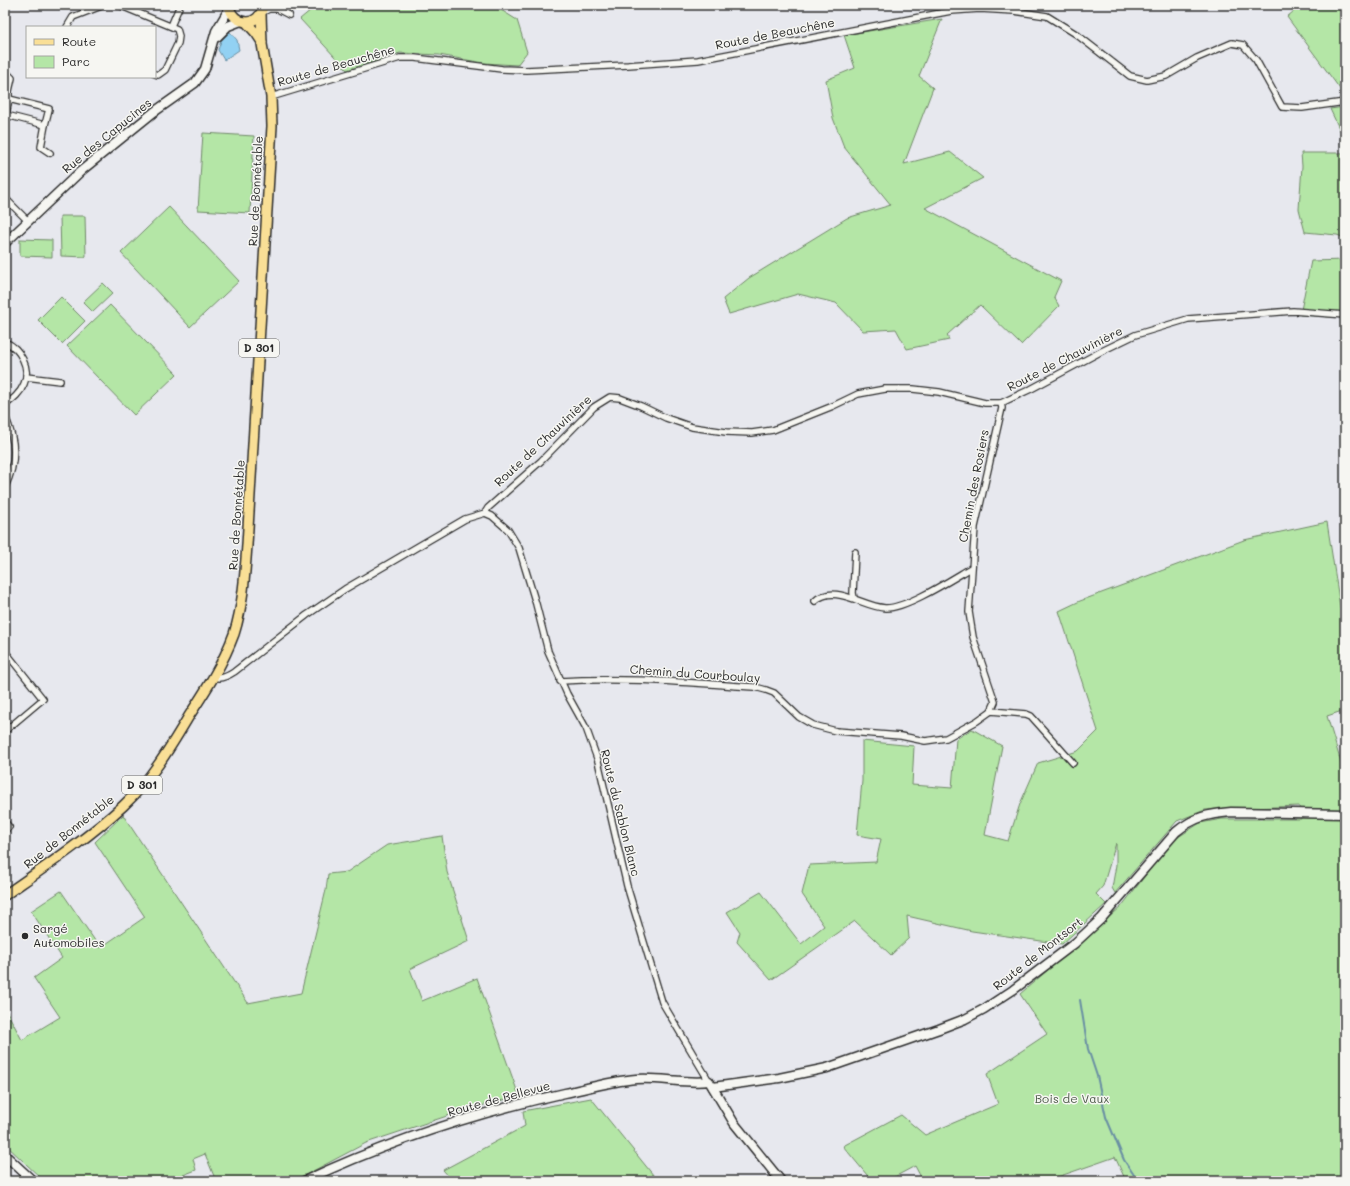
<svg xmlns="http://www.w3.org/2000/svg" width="1350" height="1186" font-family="Mali,sans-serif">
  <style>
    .green { fill: #b4e6a6; stroke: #708868 }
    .water { fill: #92d1f3; stroke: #698fa3 }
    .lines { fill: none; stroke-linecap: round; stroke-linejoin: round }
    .stream { stroke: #698fa3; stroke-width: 2 }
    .street-casing { stroke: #2b2b2b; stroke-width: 8 }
    .secondary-casing { stroke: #2b2b2b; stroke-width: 11 }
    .primary-casing { stroke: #2b2b2b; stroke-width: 12 }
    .street { stroke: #f6f6f2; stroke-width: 5.5 }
    .secondary { stroke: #f6f6f2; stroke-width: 8 }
    .primary { stroke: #f9df96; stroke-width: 9 }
    .poi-dot { fill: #2b2b2b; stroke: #f6f6f2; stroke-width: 1.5 }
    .labels { text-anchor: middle; stroke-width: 3; stroke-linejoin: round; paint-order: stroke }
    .shield { fill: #f6f6f2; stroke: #686867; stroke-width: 1 }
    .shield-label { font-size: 11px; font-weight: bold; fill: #2b2b2b }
    .street-label { font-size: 12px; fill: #2b2b2b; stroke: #f6f6f2 }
    .poi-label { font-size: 12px; fill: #2b2b2b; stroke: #f6f6f2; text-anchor: start }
    .park-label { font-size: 12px; fill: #4d5a4a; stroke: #f6f6f2 }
  </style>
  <rect width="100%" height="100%" fill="#e7e8ee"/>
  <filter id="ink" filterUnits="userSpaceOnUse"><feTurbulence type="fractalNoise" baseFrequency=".025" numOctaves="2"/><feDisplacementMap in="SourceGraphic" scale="8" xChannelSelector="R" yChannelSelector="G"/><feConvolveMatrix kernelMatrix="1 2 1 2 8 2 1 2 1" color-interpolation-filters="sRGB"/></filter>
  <g filter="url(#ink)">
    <g class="green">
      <path d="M317 5H493L517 20 527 52 517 65 484 63 439 55 400 53 347 70 300 19Z"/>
      <path d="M1301 5H1345V89H1340L1287 17Z"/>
      <path d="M942 19 919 76 933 88 904 164 950 152 983 178 925 208 1061 281 1054 297 1059 306 1021 345 980 305 947 335 949 340 907 349 896 329 863 331 836 303 798 294 729 314 723 299 749 278 847 218 891 205 844 147 833 118 826 80 855 68 844 35Z"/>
      <path d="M1345 107V141L1330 109Z"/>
      <path d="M203 133 254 136 250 213 198 210Z"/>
      <path d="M1301 153H1345V238L1337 235 1305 232 1299 209 1302 166Z"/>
      <path d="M169 207 239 281 190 327 121 253Z"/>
      <path d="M60 216H85L86 257 61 256Z"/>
      <path d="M20 239 52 240V257L20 256Z"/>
      <path d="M1345 260V318L1300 315 1311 261Z"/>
      <path d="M103 283 113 293 93 312 83 302Z"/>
      <path d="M61 297 85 321 62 344 38 320Z"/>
      <path d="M110 305 177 374 134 415 67 346Z"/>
      <path d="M1327 522 1345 639V710L1327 716 1345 776V1181H1126L1115 1157 1046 1181H923L915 1166 887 1181H872L843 1146 901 1115 925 1135 998 1104 987 1074 1047 1034 1020 994 1121 907 1172 841 1200 823 1222 819H1301L1299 806 1205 810 1177 821 1115 893 1112 888 1116 865V843L1103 886 1096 894 1106 904 1062 944 972 931 907 916 909 938 891 955 855 921 771 980 737 942 740 932 727 912 761 892 801 944 824 926 802 894 809 865 876 862 881 839 857 835 862 781V741L914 746 912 785 952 788 956 739 972 729 1002 746 985 835 1008 841 1020 804 1038 763 1078 751 1098 731 1059 611 1080 601 1244 540Z"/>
      <path d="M123 815 248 1003 301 993 326 890 328 874 347 872 387 845 442 836 447 872 469 941 410 969 422 1001 477 978 519 1096 465 1110 366 1143 294 1181H216L205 1154 193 1159 196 1170 173 1179V1181H44L5 1144V1008L22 1040 60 1017 34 978 62 958 31 911 61 891 100 948 145 917 95 842Z"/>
      <path d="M591 1098 658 1181H453L443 1170 525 1126 523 1111Z"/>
    </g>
    <path class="water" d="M230 32 237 40 239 50 224 60 218 50 221 41Z"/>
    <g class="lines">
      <path class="stream" d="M1080 1000 1088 1049 1097 1076 1106 1117 1124 1160 1138 1181"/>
      <defs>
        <g id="street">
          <path d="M119 5 177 29 179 36 178 43 165 70 158 75 155 74"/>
          <path d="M270 5 289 15"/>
          <path d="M261 13 269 9H278"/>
          <path d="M171 26 180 5"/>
          <path d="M67 27 73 17 104 5"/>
          <path d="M5 71 12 78 9 91V99"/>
          <path d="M271 97 400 58H415L502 69 526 70 628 65 698 60 951 11 980 9 1014 11 1047 16 1076 34 1130 76 1147 80 1166 76 1197 58 1232 43 1243 45 1256 60 1282 107 1302 108 1345 102"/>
          <path d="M9 99 49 109 45 125 6 115Z"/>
          <path d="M45 125 41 147 50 153"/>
          <path d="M5 198 28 221"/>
          <path d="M5 342C20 348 31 368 24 384 20 394 13 399 5 405"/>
          <path d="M26 377 60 381"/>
          <path d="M5 416C16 441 17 462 5 487"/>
          <path d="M485 513 492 516 508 530 519 548 536 604 548 651 567 694 586 728 598 761 627 886 662 1002 709 1081"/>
          <path d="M854 598 853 593 855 552"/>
          <path d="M815 601C835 583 863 607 885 608 906 609 952 579 971 568"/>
          <path d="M5 658 8 655 43 699 5 731"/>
          <path d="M214 677C221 680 228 676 234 672L307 615 345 589 465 519 485 513 488 508 541 461 594 407 610 397 620 398 641 406 666 418 692 427 726 432 752 433 773 430 833 406 858 394 885 389H913L939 392 985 403H1001L1031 389 1102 351 1135 335 1188 319 1293 311 1345 315"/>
          <path d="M560 681C625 677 691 683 755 687L766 690 774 693 799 717 813 725 836 731 901 736 925 741 946 738 977 721 991 711 1026 714 1031 716 1073 763"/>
          <path d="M991 711 995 702 973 637 969 612 975 527 1002 408 1001 403"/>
          <path d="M5 822 9 827 5 830"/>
        </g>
        <g id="secondary">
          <path d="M217 37 228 26 241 21"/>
          <path d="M5 243 81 171 154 112 195 83 205 69 216 31 229 9"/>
          <path d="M713 1087 779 1078 827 1068 939 1029 965 1019 984 1009 1013 990 1075 943 1101 919 1176 832C1194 817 1208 814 1231 812L1345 814"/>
          <path d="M5 1155 33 1181"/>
          <path d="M304 1181C387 1142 475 1113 565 1093 588 1088 612 1081 636 1079 660 1077 685 1084 709 1081L734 1123 781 1181"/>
        </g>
        <g id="primary">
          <path d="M229 5C232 27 261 28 263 5"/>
          <path d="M246 22 256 33 262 42"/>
          <path d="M5 895C45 867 87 839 123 806 150 781 170 748 189 716 206 690 223 664 234 634 243 606 245 574 247 545L272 126 271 97 262 44 261 14"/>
        </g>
      </defs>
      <use href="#street" class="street-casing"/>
      <use href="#secondary" class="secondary-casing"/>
      <use href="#primary" class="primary-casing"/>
      <use href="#street" class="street"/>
      <use href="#secondary" class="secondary"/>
      <use href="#primary" class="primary"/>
    </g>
  </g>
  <circle class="poi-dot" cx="25" cy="936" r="4"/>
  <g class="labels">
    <g class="shield">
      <rect x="239" y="339" width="40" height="18" rx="3"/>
      <rect x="122" y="776" width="40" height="18" rx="3"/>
    </g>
    <g class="shield-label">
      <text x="259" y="352">D 301</text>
      <text x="142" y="789">D 301</text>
    </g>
    <g class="street-label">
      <text transform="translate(775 34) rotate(-11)" y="4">Route de Beauchêne</text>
      <text transform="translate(336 66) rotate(-16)" y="4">Route de Beauchêne</text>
      <text transform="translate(107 136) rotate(-39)" y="4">Rue des Capucines</text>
      <text transform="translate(256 191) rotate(-87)" y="4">Rue de Bonnétable</text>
      <text transform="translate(1065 359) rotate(-27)" y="4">Route de Chauvinière</text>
      <text transform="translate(543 441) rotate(-43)" y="4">Route de Chauvinière</text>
      <text transform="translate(974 486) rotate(-79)" y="4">Chemin des Rosiers</text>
      <text transform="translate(237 515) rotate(-86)" y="4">Rue de Bonnétable</text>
      <text transform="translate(695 674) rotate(4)" y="4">Chemin du Courboulay</text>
      <text transform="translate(620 813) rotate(76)" y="4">Route du Sablon Blanc</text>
      <text transform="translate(69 832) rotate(-38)" y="4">Rue de Bonnétable</text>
      <text transform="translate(1038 954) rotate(-38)" y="4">Route de Montsort</text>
      <text transform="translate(499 1099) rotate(-15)" y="4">Route de Bellevue</text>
    </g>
    <g class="poi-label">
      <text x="33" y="933">Sargé<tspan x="33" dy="14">Automobiles</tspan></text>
    </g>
    <g class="park-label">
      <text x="1072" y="1103">Bois de Vaux</text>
    </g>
  </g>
  <rect width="1350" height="1186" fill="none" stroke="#f6f6f2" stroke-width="20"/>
  <rect x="10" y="10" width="1330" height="1166" fill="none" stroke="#2b2b2b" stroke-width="1.5" filter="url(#ink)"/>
  <rect x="26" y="26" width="130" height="52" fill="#f6f6f2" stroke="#a5a5a2"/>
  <rect x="34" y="39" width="20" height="6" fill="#f9df96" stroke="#a5a5a2"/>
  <text x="62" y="46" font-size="12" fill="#2b2b2b">Route</text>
  <rect x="34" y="56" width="20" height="12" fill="#b4e6a6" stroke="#a5a5a2"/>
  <text x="62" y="66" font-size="12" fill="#2b2b2b">Parc</text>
</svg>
